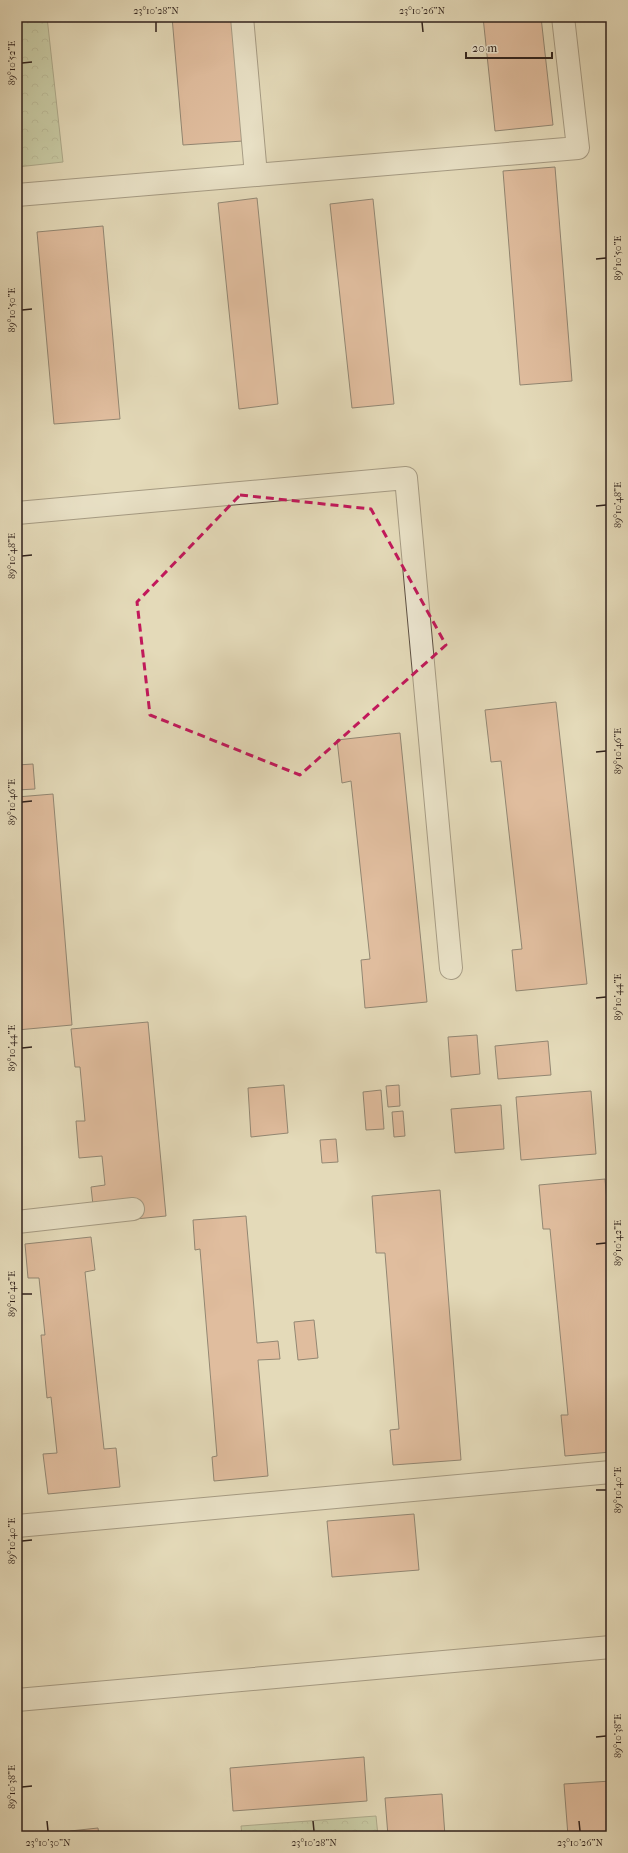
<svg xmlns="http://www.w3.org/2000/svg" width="628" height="1853" font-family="'IM FELL French Canon',serif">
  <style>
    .park { fill: url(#park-crowns); stroke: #6f7258 }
    .building { fill: #dc997d; stroke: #30221c }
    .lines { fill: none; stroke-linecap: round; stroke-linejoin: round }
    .minor-casing { stroke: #5d5043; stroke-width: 24 }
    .minor { stroke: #ede7d2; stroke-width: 22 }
    .marked { fill: none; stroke: #c2185b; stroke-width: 3; stroke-dasharray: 8 5; stroke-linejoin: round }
    .ticks { fill: none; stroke: #30221c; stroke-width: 1.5 }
    .neatline { fill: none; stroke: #30221c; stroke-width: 1.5 }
    .ticks-label { font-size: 10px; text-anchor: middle; fill: #30221c }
  </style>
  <defs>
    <pattern id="park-crowns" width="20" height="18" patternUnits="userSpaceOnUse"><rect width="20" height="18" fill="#aec194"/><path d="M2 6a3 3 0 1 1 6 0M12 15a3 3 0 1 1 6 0" fill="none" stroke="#8e9c78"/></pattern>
  </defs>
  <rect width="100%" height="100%" fill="#e4dab9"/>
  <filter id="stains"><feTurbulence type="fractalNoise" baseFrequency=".005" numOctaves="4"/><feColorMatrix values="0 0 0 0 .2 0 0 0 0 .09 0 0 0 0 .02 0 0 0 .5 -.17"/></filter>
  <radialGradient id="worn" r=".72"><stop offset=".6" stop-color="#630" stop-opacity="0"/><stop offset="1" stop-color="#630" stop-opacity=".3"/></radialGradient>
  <g class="park">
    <path d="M17 17H47L63 162 17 167Z"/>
    <path d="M376 1816 378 1836H242L241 1826Z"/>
  </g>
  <g class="building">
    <path d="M172 17H232L243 141 183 145Z"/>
    <path d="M483 17H541L553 125 495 131Z"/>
    <path d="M555 167 572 381 520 385 503 171Z"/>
    <path d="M257 198 278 404 239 409 218 203Z"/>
    <path d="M373 199 394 404 352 408 330 204Z"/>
    <path d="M103 226 120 419 54 424 37 232Z"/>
    <path d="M556 702 587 984 516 991 512 950 522 949 501 761 491 762 485 710Z"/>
    <path d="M400 733 427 1002 365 1008 361 960 370 959 351 781 342 783 337 740Z"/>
    <path d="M33 764 35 789 17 790V765Z"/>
    <path d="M53 794 72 1025 17 1030V998L20 997 17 960V797Z"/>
    <path d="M148 1022 166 1216 95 1223 91 1187 105 1185 102 1156 79 1158 76 1121H85L80 1067H75L71 1029Z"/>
    <path d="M477 1035 480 1074 451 1077 448 1037Z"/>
    <path d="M548 1041 551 1075 498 1079 495 1046Z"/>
    <path d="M284 1085 288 1133 251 1137 248 1088Z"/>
    <path d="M399 1085 400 1106 388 1107 386 1086Z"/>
    <path d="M381 1090 384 1129 366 1130 363 1092Z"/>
    <path d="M591 1091 596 1154 521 1160 516 1097Z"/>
    <path d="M501 1105 504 1149 455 1153 451 1109Z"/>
    <path d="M403 1111 405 1136 394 1137 392 1112Z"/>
    <path d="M336 1139 338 1162 322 1163 320 1140Z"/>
    <path d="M605 1179 611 1247V1452L565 1456 561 1415H568L550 1229H543L539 1185Z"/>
    <path d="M440 1190 461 1460 393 1465 390 1430 399 1429 385 1253H376L372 1196Z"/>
    <path d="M246 1216 257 1343 278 1341 280 1359 258 1360 268 1476 214 1481 212 1457 217 1456 200 1249 195 1250 193 1220Z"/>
    <path d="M91 1237 95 1270 85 1272 104 1449 116 1448 120 1487 48 1494 43 1454 57 1453 51 1397 47 1398 41 1335H45L39 1278H28L25 1244Z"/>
    <path d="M314 1320 318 1358 298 1360 294 1322Z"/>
    <path d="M414 1514 419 1570 332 1577 327 1521Z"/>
    <path d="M364 1757 367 1801 233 1811 230 1768Z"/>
    <path d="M611 1781V1836H568L564 1784Z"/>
    <path d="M442 1794 445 1836H388L385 1798Z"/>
    <path d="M98 1828 99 1836H71L70 1831Z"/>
    <path d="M164 1832V1836H130V1835Z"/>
  </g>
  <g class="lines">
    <defs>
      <g id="minor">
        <path d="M242 17 256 175"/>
        <path d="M17 195 578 148 563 17"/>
        <path d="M17 513 406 478 451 968"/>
        <path d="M17 1222 133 1209"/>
        <path d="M17 1526 611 1472"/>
        <path d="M17 1700 611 1647"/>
      </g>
    </defs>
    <use href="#minor" class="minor-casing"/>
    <use href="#minor" class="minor"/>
  </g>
  <path d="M0 0H628V1853H0ZM240 495 371 509 446 645 300 775 150 715 137 602Z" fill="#e4dab9" fill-opacity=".55" fill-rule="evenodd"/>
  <path class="marked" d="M240 495 371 509 446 645 300 775 150 715 137 602Z"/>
  <path class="ticks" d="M156 22V32M422 22 423 32M22 63 32 62M596 259 606 258M22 310 32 309M596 506 606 505M22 556 32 555M596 752 606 751M22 802 32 801M596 998 606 997M22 1048 32 1047M596 1244 606 1243M22 1294H32M596 1490H606M22 1541 32 1540M596 1737 606 1736M22 1787 32 1786M47 1821 48 1831M313 1821 314 1831M579 1821 580 1831"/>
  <rect width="628" height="1853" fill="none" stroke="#e4dab9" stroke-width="44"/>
  <path d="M466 52v6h86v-6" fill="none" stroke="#30221c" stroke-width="2"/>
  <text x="472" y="52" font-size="12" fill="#30221c" stroke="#ede7d2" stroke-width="3" paint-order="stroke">20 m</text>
  <rect x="22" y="22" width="584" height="1809" class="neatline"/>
  <g class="ticks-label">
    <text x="156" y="14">23°10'28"N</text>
    <text x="422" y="14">23°10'26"N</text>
    <text transform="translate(11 63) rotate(-90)" y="4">89°10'52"E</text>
    <text transform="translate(617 258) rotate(-90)" y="4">89°10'50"E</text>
    <text transform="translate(11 310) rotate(-90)" y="4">89°10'50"E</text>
    <text transform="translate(617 505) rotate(-90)" y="4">89°10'48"E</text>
    <text transform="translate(11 556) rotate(-90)" y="4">89°10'48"E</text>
    <text transform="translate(617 751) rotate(-90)" y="4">89°10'46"E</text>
    <text transform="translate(11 802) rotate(-90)" y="4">89°10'46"E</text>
    <text transform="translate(617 997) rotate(-90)" y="4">89°10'44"E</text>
    <text transform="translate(11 1048) rotate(-90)" y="4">89°10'44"E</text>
    <text transform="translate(617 1243) rotate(-90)" y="4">89°10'42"E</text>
    <text transform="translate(11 1294) rotate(-90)" y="4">89°10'42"E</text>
    <text transform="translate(617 1490) rotate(-90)" y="4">89°10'40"E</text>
    <text transform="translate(11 1541) rotate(-90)" y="4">89°10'40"E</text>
    <text transform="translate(617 1736) rotate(-90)" y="4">89°10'38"E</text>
    <text transform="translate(11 1787) rotate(-90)" y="4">89°10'38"E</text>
    <text x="48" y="1846">23°10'30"N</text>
    <text x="314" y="1846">23°10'28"N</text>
    <text x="580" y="1846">23°10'26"N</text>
  </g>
  <rect width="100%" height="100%" filter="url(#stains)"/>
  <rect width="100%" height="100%" fill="url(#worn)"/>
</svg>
